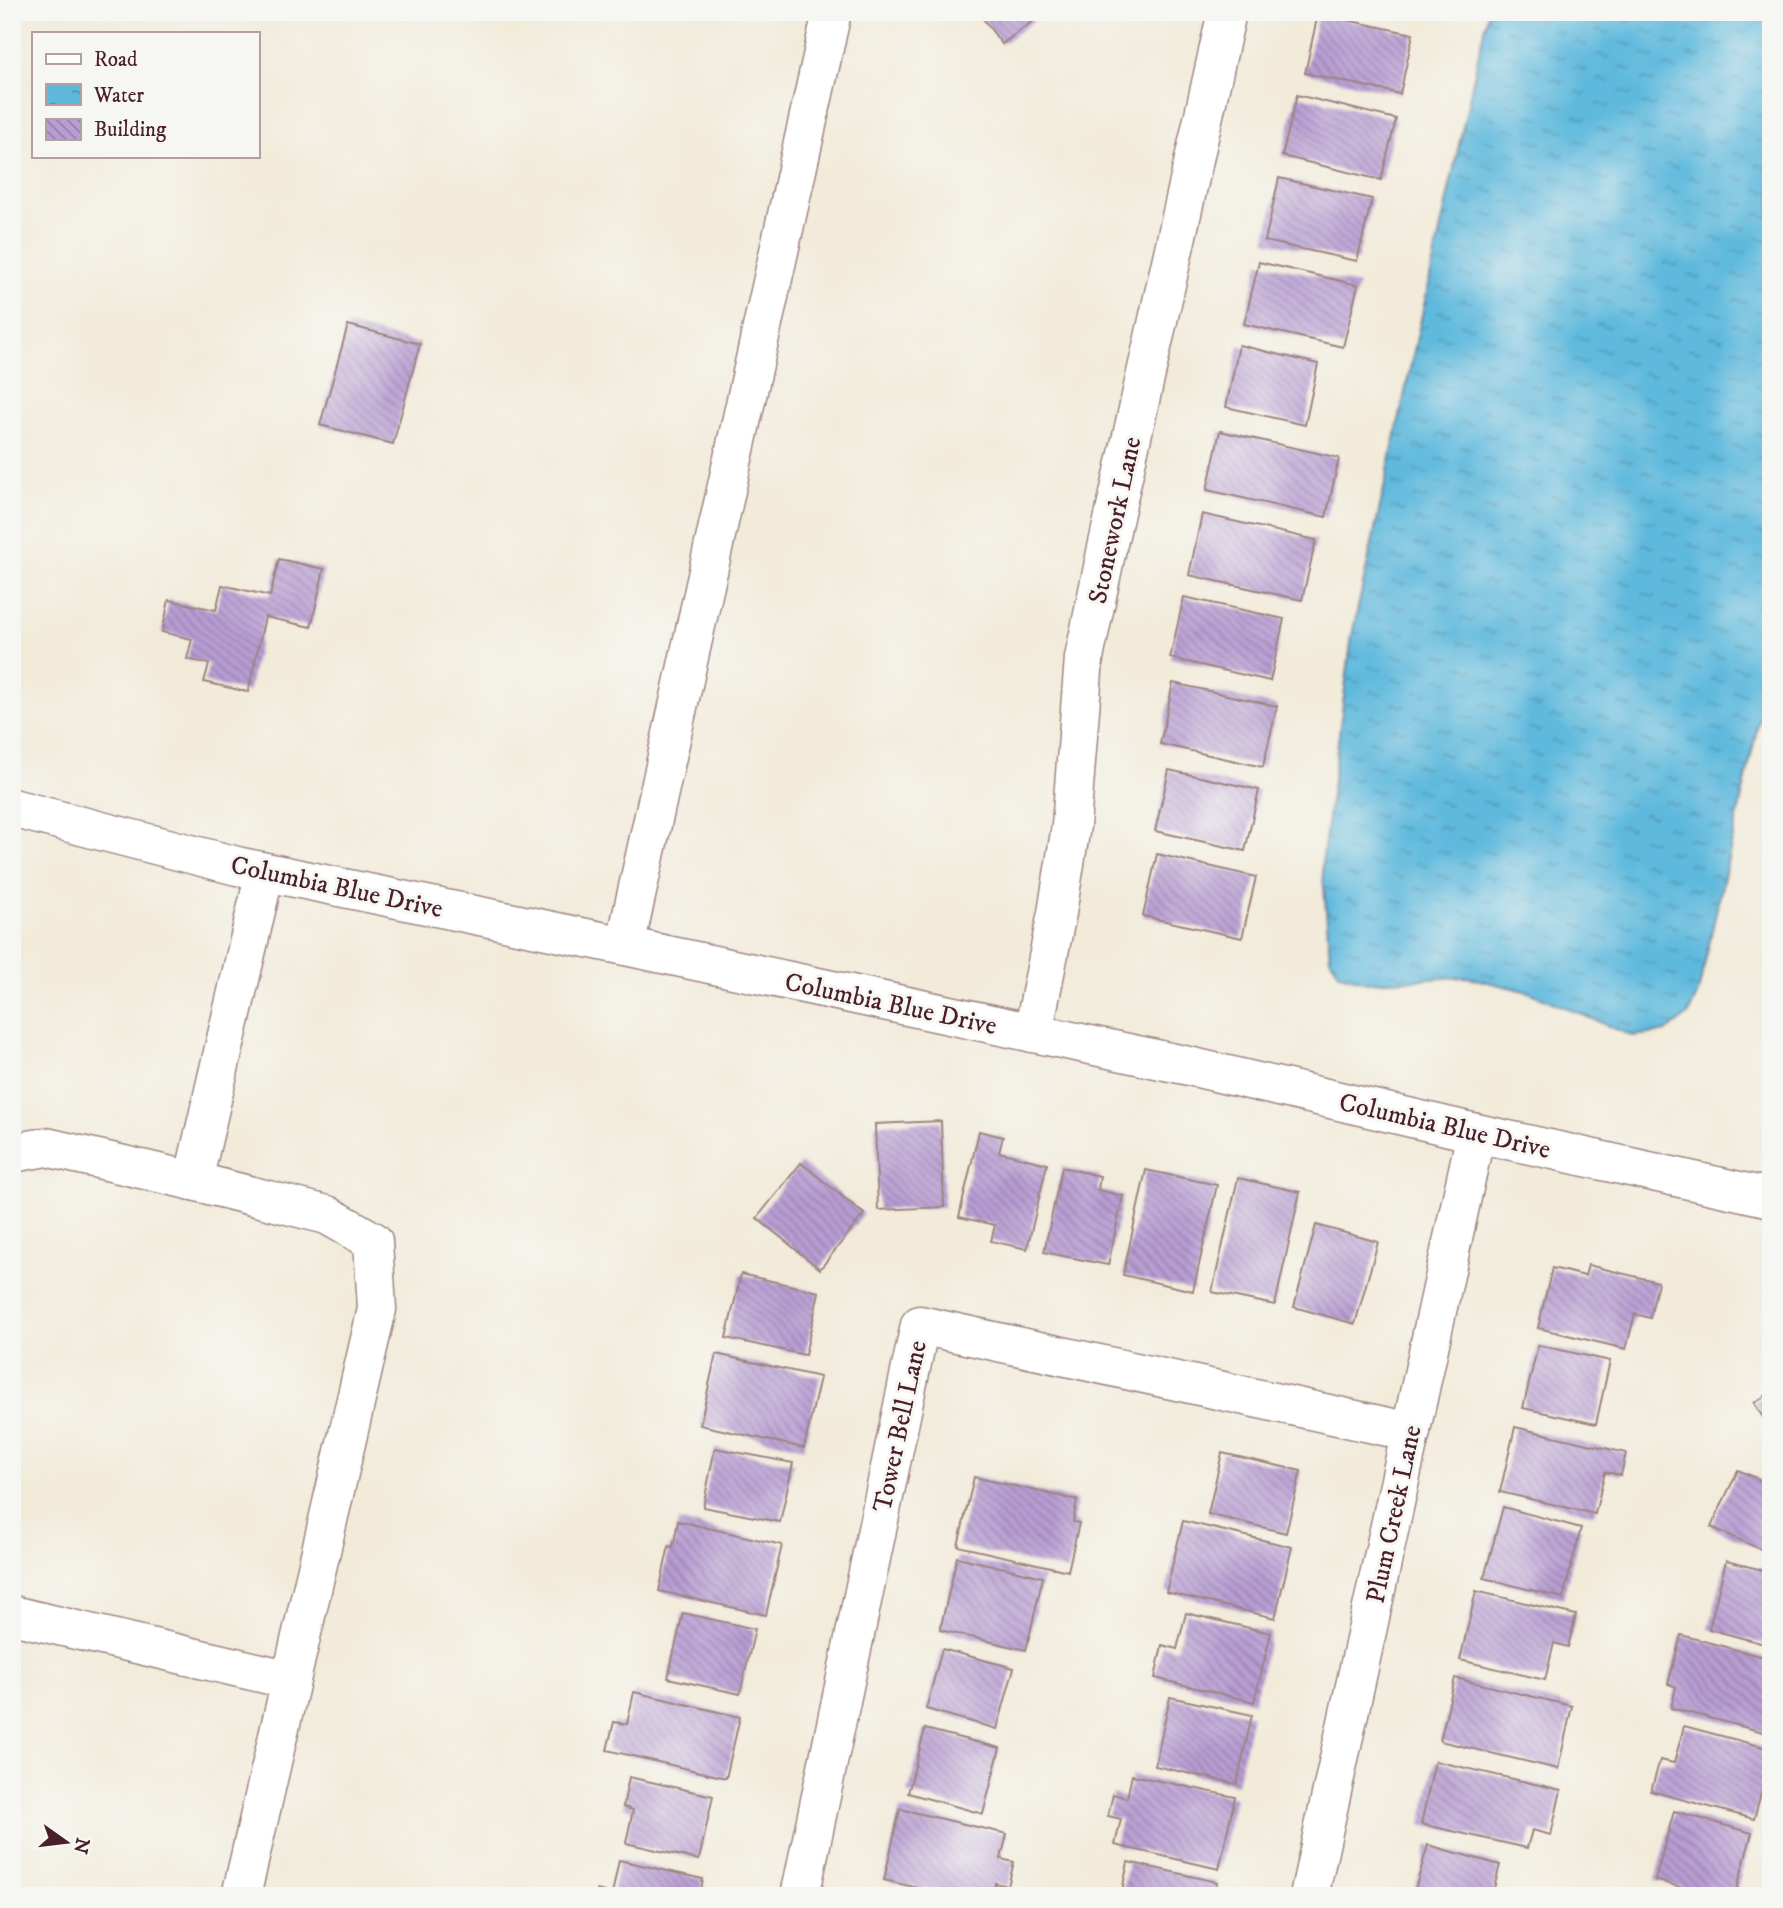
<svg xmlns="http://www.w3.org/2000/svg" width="1783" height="1908" font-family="'IM FELL DW Pica',serif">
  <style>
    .water { fill: url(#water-ripples); stroke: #546c84; stroke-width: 2 }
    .building { fill: url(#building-back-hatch) }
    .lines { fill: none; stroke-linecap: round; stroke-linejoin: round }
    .minor-casing { stroke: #9e8582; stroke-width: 41 }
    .minor { stroke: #fff; stroke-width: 38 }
    .labels { text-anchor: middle; stroke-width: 6; stroke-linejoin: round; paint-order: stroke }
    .street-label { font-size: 26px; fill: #4a1f2b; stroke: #f6f6f2 }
  </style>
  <defs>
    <pattern id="water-ripples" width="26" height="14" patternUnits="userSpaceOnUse" patternTransform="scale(1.75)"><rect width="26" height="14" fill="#5fb9dd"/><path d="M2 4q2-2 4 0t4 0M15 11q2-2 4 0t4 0" fill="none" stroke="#5096b3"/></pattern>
    <pattern id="building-back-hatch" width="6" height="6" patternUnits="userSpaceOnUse" patternTransform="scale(1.75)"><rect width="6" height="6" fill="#b79dd3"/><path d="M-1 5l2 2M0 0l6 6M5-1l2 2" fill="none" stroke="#977fab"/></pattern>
  </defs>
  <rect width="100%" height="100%" fill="#f6f6f2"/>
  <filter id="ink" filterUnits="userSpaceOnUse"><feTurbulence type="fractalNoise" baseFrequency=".0143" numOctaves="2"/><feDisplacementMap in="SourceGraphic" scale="14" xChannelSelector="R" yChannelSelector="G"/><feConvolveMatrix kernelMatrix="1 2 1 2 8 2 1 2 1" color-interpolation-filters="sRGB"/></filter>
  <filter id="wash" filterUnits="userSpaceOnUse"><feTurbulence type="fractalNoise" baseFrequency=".00686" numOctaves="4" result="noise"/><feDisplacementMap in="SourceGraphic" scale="28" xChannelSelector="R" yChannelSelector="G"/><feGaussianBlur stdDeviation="1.57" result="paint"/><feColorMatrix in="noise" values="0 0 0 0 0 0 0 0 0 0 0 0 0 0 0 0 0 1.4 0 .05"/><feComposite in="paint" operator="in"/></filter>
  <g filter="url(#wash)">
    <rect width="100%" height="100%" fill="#f2ebda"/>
    <path class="water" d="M1488 12H1771V667L1698 993 1688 1015 1666 1032 1632 1036 1529 992 1467 977 1367 982 1340 974 1330 958 1322 864 1352 635Z"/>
    <g id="blocks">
      <g class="building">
        <path d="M978 12H1045L1002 44Z"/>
        <path d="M1318 14 1413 34 1400 94 1305 73Z"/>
        <path d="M1297 95 1396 119 1381 180 1282 156Z"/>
        <path d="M1279 178 1372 199 1357 261 1265 241Z"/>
        <path d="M1259 262 1358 285 1343 347 1244 324Z"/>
        <path d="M348 325 420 344 393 444 320 425Z"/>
        <path d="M1239 345 1318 364 1305 425 1226 407Z"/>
        <path d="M1220 431 1339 458 1326 517 1207 490Z"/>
        <path d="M1202 514 1316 540 1302 600 1189 575Z"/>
        <path d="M279 559 324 569 311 627 265 617 248 692 204 682 209 664 187 659 192 639 162 632 169 600 216 610 222 585 270 596Z"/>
        <path d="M1184 597 1284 619 1270 681 1170 658Z"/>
        <path d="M1173 683 1277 706 1263 767 1160 744Z"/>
        <path d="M1169 770 1259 790 1245 851 1155 831Z"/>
        <path d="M1157 854 1256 877 1242 938 1143 916Z"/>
        <path d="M941 1121 944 1207 878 1210 875 1124Z"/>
        <path d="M979 1131 1003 1137 999 1152 1047 1164 1027 1249 991 1241 995 1225 959 1217Z"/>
        <path d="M801 1163 864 1214 820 1269 757 1218Z"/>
        <path d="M1062 1167 1100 1176 1098 1190 1123 1196 1108 1265 1044 1252Z"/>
        <path d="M1146 1170 1217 1185 1193 1291 1123 1275Z"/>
        <path d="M1238 1178 1300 1192 1275 1305 1212 1292Z"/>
        <path d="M1316 1225 1378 1242 1355 1324 1294 1307Z"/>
        <path d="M1588 1265 1658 1282 1650 1318 1635 1314 1626 1349 1538 1328 1552 1268 1585 1276Z"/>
        <path d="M741 1274 819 1292 805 1355 726 1338Z"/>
        <path d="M1538 1345 1610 1361 1596 1424 1523 1408Z"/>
        <path d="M716 1354 820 1377 804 1448 700 1425Z"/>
        <path d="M1771 1392V1430L1754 1403Z"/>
        <path d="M1515 1427 1626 1453 1621 1475 1605 1472 1595 1514 1500 1492Z"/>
        <path d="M715 1448 793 1463 780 1522 703 1507Z"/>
        <path d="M1222 1453 1301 1471 1286 1533 1208 1514Z"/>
        <path d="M1738 1470 1771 1485V1554L1711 1527Z"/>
        <path d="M974 1477 1077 1500 1073 1522 1079 1523 1068 1571 958 1546Z"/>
        <path d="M1503 1507 1581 1528 1563 1598 1484 1578Z"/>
        <path d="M678 1521 782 1545 766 1615 659 1591 669 1546 673 1547Z"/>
        <path d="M1183 1521 1292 1547 1275 1618 1166 1592Z"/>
        <path d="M957 1557 1043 1577 1026 1650 940 1630Z"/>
        <path d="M1726 1561 1771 1572V1634L1768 1645 1709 1629Z"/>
        <path d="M1476 1591 1576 1615 1568 1647 1554 1643 1545 1680 1460 1660Z"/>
        <path d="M683 1613 755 1629 740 1694 668 1678Z"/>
        <path d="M1186 1613 1271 1633 1254 1702 1155 1678 1162 1645 1177 1649Z"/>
        <path d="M1681 1635 1771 1659V1734L1671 1708 1676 1687 1668 1684Z"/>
        <path d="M942 1649 1014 1668 997 1729 926 1709Z"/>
        <path d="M1455 1678 1572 1706 1558 1769 1440 1741Z"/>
        <path d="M634 1692 740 1717 726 1778 607 1750 614 1722 627 1724Z"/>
        <path d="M1170 1697 1252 1715 1237 1784 1155 1766Z"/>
        <path d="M1684 1726 1771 1749V1757L1754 1819 1651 1791 1660 1760 1674 1763Z"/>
        <path d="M925 1729 1000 1748 983 1814 908 1793Z"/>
        <path d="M1435 1761 1561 1790 1551 1835 1532 1830 1527 1848 1421 1824Z"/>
        <path d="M1132 1775 1235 1797 1219 1869 1115 1845 1121 1819 1108 1816 1113 1794 1127 1798Z"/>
        <path d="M629 1777 713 1796 699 1860 626 1843 633 1810 623 1807Z"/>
        <path d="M900 1809 1007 1834 1001 1859 1014 1862 1008 1886 995 1883 993 1896H951L884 1880Z"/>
        <path d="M1674 1811 1752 1833 1735 1896H1711L1655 1880Z"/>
        <path d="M1428 1845 1500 1865 1492 1896H1413Z"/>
        <path d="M619 1860 703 1879 700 1896H596L597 1890 612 1894Z"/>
        <path d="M1128 1862 1217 1882 1214 1896H1104L1106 1887 1122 1891Z"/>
      </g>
    </g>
  </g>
  <g filter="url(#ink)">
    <use href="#blocks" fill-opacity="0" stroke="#9e8582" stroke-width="2"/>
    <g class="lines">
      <defs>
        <g id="minor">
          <path d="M12 808 237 866 625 946 1189 1066 1476 1133 1771 1198"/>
          <path d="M625 946 832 12"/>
          <path d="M1033 1033 1057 913 1071 826 1084 658 1107 548 1227 12"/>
          <path d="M12 1153 46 1147 193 1181 327 1215 373 1241 377 1309 241 1896"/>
          <path d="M193 1181 265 872"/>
          <path d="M12 1615 291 1680"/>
          <path d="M800 1896 920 1325 1411 1432"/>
          <path d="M1309 1896 1476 1133"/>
        </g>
      </defs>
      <use href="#minor" class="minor-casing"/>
      <use href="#minor" class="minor"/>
    </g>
  </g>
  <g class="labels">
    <g class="street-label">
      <text transform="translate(1114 520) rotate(-78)" y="9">Stonework Lane</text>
      <text transform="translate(337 886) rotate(12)" y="9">Columbia Blue Drive</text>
      <text transform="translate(891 1003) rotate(12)" y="9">Columbia Blue Drive</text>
      <text transform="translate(1445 1125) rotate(13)" y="9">Columbia Blue Drive</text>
      <text transform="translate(899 1426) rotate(-78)" y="9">Tower Bell Lane</text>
      <text transform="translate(1393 1514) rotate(-78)" y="9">Plum Creek Lane</text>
    </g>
  </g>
  <rect width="1783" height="1908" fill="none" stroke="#f6f6f2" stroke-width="42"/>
  <rect x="32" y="32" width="228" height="126" fill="#f6f6f2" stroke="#b1a0a2" stroke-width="2"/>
  <rect x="46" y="54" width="35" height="10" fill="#ffffff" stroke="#b1a0a2" stroke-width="2"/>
  <text x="94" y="66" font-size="21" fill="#4a1f2b">Road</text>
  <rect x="46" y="84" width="35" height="21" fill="url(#water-ripples)" stroke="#b1a0a2" stroke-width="2"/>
  <text x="94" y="102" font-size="21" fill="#4a1f2b">Water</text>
  <rect x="46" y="119" width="35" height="21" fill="url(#building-back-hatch)" stroke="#b1a0a2" stroke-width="2"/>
  <text x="94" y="136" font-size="21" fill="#4a1f2b">Building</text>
  <g transform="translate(66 1842) rotate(104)" stroke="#f6f6f2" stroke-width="5" paint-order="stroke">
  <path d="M0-5L12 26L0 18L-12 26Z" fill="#4a1f2b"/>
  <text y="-10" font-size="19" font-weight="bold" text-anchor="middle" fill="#4a1f2b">N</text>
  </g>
</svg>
